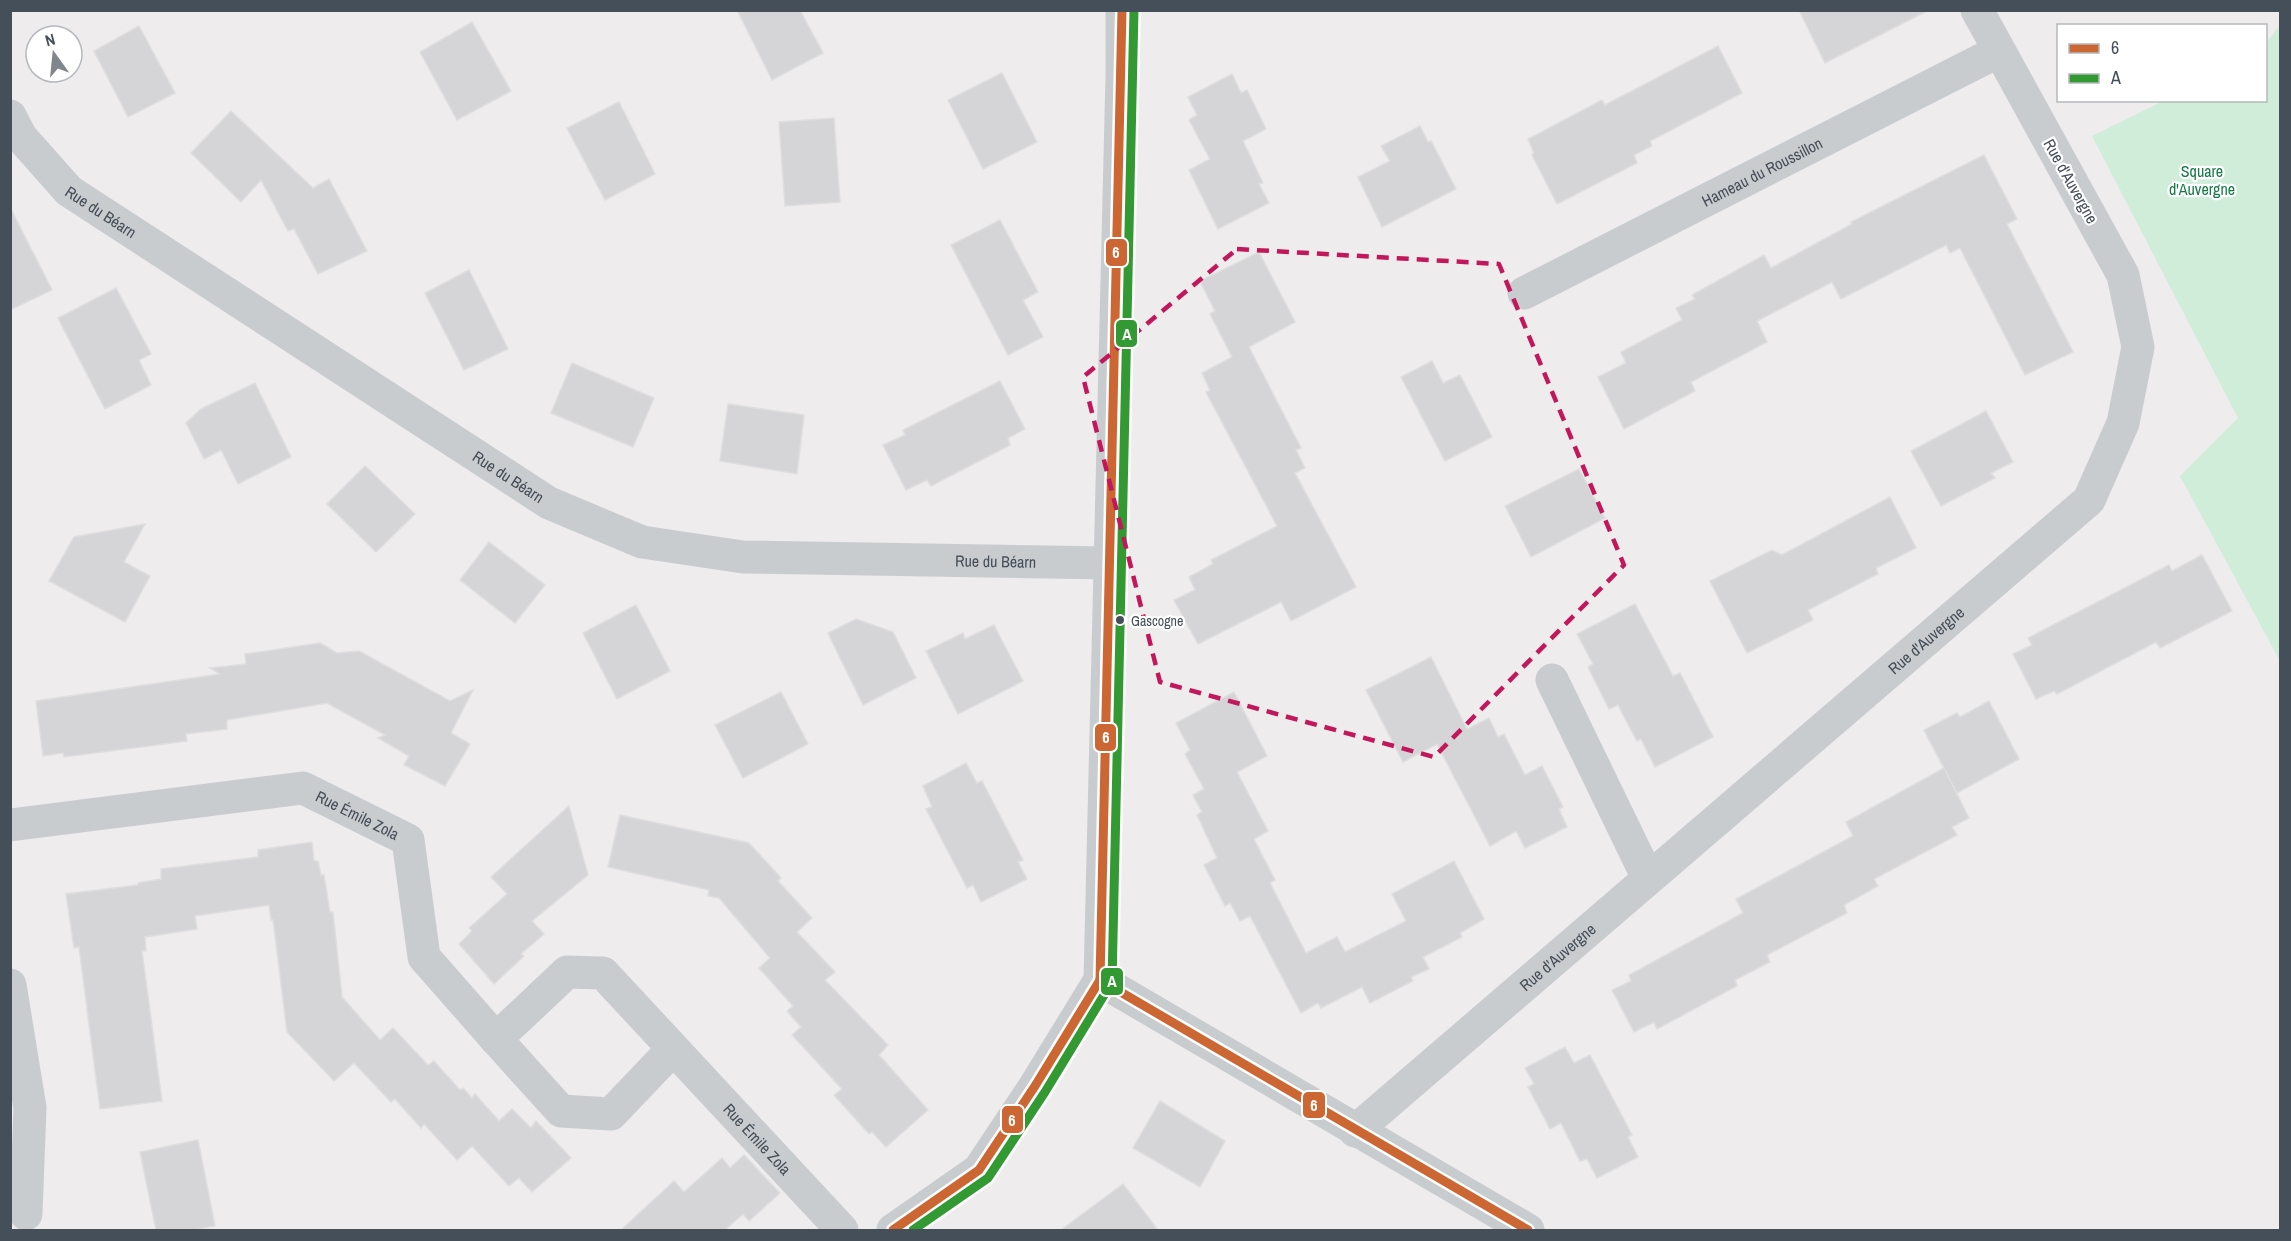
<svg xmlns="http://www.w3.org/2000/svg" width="2291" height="1241" font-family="'Archivo Narrow',sans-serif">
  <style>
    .green { fill: #d0edda }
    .building { fill: #d5d4d7; stroke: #dfdedf; stroke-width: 1.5 }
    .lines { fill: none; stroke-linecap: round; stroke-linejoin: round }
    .minor { stroke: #c9ccce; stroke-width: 33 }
    .bus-1-casing { stroke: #fff; stroke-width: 14 }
    .bus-2-casing { stroke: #fff; stroke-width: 14 }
    .bus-1 { stroke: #c63; stroke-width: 9 }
    .bus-2 { stroke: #393; stroke-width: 9 }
    .marked { fill: none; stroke: #c2185b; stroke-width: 4.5; stroke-dasharray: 12 8; stroke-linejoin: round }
    .bus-dot { fill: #444f59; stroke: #fff; stroke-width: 2 }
    .labels { text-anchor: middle; stroke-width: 4.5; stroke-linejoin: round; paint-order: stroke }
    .bus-label { font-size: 14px; fill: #444f59; stroke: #fff; text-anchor: start }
    .park-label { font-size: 16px; fill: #157a46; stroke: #fff }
    .street-label { font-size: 16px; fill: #444f59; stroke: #fff }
    .line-badge { stroke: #fff; stroke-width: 2 }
    .badge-label { font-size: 16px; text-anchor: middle; font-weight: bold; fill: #fff }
  </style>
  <rect width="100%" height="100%" fill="#eeecec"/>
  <path class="green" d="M2280 25V661L2180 476 2238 418 2092 136 2163 101 2266 100V43Z"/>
  <g class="building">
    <path d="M737 10H800L823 53 772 80Z"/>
    <path d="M1799 10H1929L1825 63Z"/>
    <path d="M472 22 511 91 457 120 420 52Z"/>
    <path d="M139 26 175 93 128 117 94 51Z"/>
    <path d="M1718 46 1742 93 1650 141 1652 146 1634 155 1637 163 1557 204 1532 155 1534 153 1528 139 1602 100 1605 105Z"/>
    <path d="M1002 73 1037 142 983 169 948 100Z"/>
    <path d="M1232 74 1241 93 1247 90 1266 129 1243 141 1263 183 1259 184 1269 203 1218 229 1189 170 1210 159 1189 120 1197 115 1188 97Z"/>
    <path d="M619 102 655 174 605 200 567 128Z"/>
    <path d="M231 111 313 188 329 179 367 251 318 274 294 229 288 231 261 180 241 202 191 153Z"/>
    <path d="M834 118 840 202 785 206 779 122Z"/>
    <path d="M1420 126 1428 142 1431 141 1456 189 1382 227 1358 177 1390 161 1381 146Z"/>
    <path d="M1984 155 2017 219 2007 224 2073 352 2025 375 1960 248 1950 253 1946 245 1841 299 1832 282 1757 321 1767 342 1691 382 1695 391 1624 429 1598 377 1626 363 1621 352 1682 320 1676 308 1695 299 1692 295 1764 255 1771 268 1852 224 1851 222Z"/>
    <path d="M10 207 52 290 10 310Z"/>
    <path d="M1000 220 1038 292 1023 300 1043 337 1008 355 951 245Z"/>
    <path d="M1259 252 1295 322 1249 347 1301 448 1296 450 1305 468 1295 473 1356 587 1291 621 1281 602 1198 644 1174 600 1195 590 1189 577 1213 564 1211 560 1277 526 1206 392 1210 390 1202 373 1232 357 1210 314 1215 311 1200 281Z"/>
    <path d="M469 270 508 349 464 370 425 293Z"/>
    <path d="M116 288 151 354 139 360 151 385 105 409 58 318Z"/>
    <path d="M1432 361 1443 383 1460 375 1492 437 1445 461 1401 377Z"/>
    <path d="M572 363 654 398 633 447 551 413Z"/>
    <path d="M1000 381 1025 429 1008 438 1010 445 931 486 927 480 906 490 883 445 905 435 903 430Z"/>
    <path d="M255 383 291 457 238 484 221 450 204 459 186 423 201 409Z"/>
    <path d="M728 404 804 415 797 474 720 461Z"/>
    <path d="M1986 411 2013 462 1991 473 1995 478 1941 506 1911 451Z"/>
    <path d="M365 466 415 514 376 552 327 504Z"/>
    <path d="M1579 469 1605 518 1531 557 1505 506Z"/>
    <path d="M1890 497 1916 548 1876 568 1878 574 1808 610 1813 620 1747 653 1710 581 1772 550 1782 555Z"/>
    <path d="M145 524 124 562 150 576 125 622 49 581 74 537Z"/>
    <path d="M489 542 545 585 515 623 460 580Z"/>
    <path d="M2202 555 2232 611 2160 648 2156 642 2057 694 2054 691 2036 699 2013 654 2032 645 2028 638 2169 565 2172 571Z"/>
    <path d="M1635 604 1673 676 1680 673 1713 737 1655 767 1641 739 1637 741 1618 705 1609 709 1588 667 1593 664 1577 634Z"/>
    <path d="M636 605 670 671 617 699 583 633Z"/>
    <path d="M856 619 893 632 916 678 863 705 828 633Z"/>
    <path d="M994 625 1023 681 958 714 926 651 963 633 965 639Z"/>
    <path d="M320 643 337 653 359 651 450 701 473 690 451 733 470 744 445 786 404 765 409 756 378 738 385 735 327 703 227 720V729L186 734 187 741 64 757 63 753 43 756 36 701 220 674 210 668 246 664 245 654Z"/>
    <path d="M1431 657 1467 729 1489 718 1498 737 1504 734 1525 775 1542 766 1563 807 1559 809 1567 827 1525 848 1516 831 1490 846 1437 744 1403 762 1366 690Z"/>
    <path d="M781 692 808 744 743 778 715 725Z"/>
    <path d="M1234 692 1267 756 1237 772 1268 831 1254 839 1275 880 1270 883 1306 953 1337 937 1345 952 1406 921 1392 894 1454 861 1484 919 1460 933 1462 937 1423 957 1429 969 1411 977 1413 981 1370 1003 1362 987 1321 1008 1318 1003 1301 1013 1250 916 1240 921 1230 903 1225 906 1204 865 1217 858 1197 815 1202 812 1193 795 1204 789 1185 754 1190 750 1176 723Z"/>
    <path d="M1989 701 2019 759 1957 793 1924 730 1957 713 1960 717Z"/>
    <path d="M966 763 977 783 982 781 1023 860 1018 862 1027 879 981 902 973 885 967 888 926 809 932 807 923 786Z"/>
    <path d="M1944 768 1969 818 1952 827 1957 835 1874 879 1878 886 1844 905 1847 913 1767 955 1770 962 1735 980 1737 986 1657 1029 1654 1022 1634 1032 1612 990 1631 981 1629 975 1743 913 1736 899 1853 836 1846 822Z"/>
    <path d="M569 806 588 875 532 921 544 934 521 954 524 956 494 984 459 944 472 931 469 928 507 894 491 877Z"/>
    <path d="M620 815 749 843 781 878 778 881 812 918 797 932 835 972 825 980 888 1045 879 1055 928 1110 886 1147 872 1132 869 1134 834 1095 842 1089 792 1035 801 1027 787 1011 793 1006 759 968 770 958 719 898 708 896 709 890 608 867Z"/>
    <path d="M312 842 314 861H318L321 875H324L330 912H333L342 997 380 1040 393 1028 428 1065 434 1061 460 1090 463 1088 472 1098 475 1094 499 1121 512 1109 531 1128 536 1121 571 1158 532 1192 519 1178 509 1186 472 1146 457 1160 424 1124 421 1128 395 1099 391 1102 354 1063 334 1081 287 1032 273 920H271L269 905 195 916 197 929 145 937 146 951H142L162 1101 100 1109 79 947 74 948 66 894 138 885V883L161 879V869L258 857V850Z"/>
    <path d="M1565 1047 1574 1063 1590 1055 1632 1135 1628 1137 1638 1157 1597 1178 1587 1159 1580 1161 1561 1123 1550 1129 1528 1087 1534 1084 1525 1068Z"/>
    <path d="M1160 1101 1225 1141 1200 1187 1133 1148Z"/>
    <path d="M198 1140 215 1226 193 1230H156L140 1152Z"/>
    <path d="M744 1155 780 1193 749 1221 743 1214 725 1230H621L674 1181 684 1192 722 1158 730 1168Z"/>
    <path d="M1123 1184 1158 1230H1061Z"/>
  </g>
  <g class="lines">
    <g class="minor">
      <path id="s1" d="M10 116 21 137 69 191 549 503 642 542 743 557 1110 563"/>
      <path id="s2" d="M1524 293 1999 51"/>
      <path d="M1552 680 1648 878"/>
      <path id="s3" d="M10 825 303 788 408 840 424 957 496 1039 567 972 603 973 842 1230"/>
      <path d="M1100 980 1122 75V10"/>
      <path d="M1100 980 1528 1230"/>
      <path d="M10 985 30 1108 26 1214"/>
      <path d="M496 1039 561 1111 611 1114 673 1049"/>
      <path id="s4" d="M1355 1131 2089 500 2123 423 2138 347 2123 275 1977 10"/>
      <path d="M893 1230 979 1170 1035 1086 1100 980"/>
    </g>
    <defs>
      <g id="bus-1">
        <path d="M1100 980 1122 10"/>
        <path d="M1100 980 1528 1230"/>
        <path d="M893 1230 979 1170 1035 1086 1100 980"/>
      </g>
      <path id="bus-2" d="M913 1230 988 1178 1045 1092 1112 982 1134 10"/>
    </defs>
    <use href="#bus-1" class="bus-1-casing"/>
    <use href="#bus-2" class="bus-2-casing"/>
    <use href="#bus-1" class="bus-1"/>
    <use href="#bus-2" class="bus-2"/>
  </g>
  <path class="marked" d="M1237 249 1499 264 1624 565 1434 757 1160 682 1083 377Z"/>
  <circle class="bus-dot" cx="1120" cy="620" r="5"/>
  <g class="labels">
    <g class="bus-label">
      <text x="1131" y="626">Gascogne</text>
    </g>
    <g class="park-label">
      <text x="2202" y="177">Square<tspan x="2202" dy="18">d'Auvergne</tspan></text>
    </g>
    <g class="street-label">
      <text dy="6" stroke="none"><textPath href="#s2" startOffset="267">Hameau du Roussillon</textPath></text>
      <text transform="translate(2071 181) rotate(61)" y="6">Rue d'Auvergne</text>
      <text dy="6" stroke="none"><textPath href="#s1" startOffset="134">Rue du Béarn</textPath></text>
      <text dy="6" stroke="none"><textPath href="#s1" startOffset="620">Rue du Béarn</textPath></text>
      <text dy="6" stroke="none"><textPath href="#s1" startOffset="1124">Rue du Béarn</textPath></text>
      <text dy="6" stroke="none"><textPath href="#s4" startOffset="753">Rue d'Auvergne</textPath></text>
      <text dy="6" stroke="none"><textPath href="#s3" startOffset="356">Rue Émile Zola</textPath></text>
      <text dy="6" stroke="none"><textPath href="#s4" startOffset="267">Rue d'Auvergne</textPath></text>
      <text dy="6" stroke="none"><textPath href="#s3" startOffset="1000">Rue Émile Zola</textPath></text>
    </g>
  </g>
  <g class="line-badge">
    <rect x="1105" y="238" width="23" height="29" rx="6" fill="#c63"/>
    <rect x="1115" y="319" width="23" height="29" rx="6" fill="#393"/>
    <rect x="1094" y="723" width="23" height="29" rx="6" fill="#c63"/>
    <rect x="1100" y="967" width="24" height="29" rx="6" fill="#393"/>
    <rect x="1302" y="1091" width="24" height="28" rx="6" fill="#c63"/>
    <rect x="1001" y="1105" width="23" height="29" rx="6" fill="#c63"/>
  </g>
  <g class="badge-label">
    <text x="1116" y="258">6</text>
    <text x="1127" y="340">A</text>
    <text x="1106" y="743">6</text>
    <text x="1112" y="987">A</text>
    <text x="1314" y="1111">6</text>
    <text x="1012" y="1126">6</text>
  </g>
  <rect width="2291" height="1241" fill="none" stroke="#444f59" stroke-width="24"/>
  <rect x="2057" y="24" width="210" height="78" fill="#ffffff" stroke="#b4b9bd" stroke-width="1.5"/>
  <rect x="2069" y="44" width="30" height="9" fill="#cc6633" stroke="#b4b9bd" stroke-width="1.5"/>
  <text x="2111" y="54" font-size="18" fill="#444f59">6</text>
  <rect x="2069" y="74" width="30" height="9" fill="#339933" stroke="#b4b9bd" stroke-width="1.5"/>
  <text x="2111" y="84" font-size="18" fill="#444f59">A</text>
  <g transform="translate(54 54) rotate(345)"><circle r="28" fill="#ffffff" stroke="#b4b9bd" stroke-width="1.5"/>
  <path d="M0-4.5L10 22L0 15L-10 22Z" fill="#80868c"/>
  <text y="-9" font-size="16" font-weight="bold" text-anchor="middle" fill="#444f59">N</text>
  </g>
</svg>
